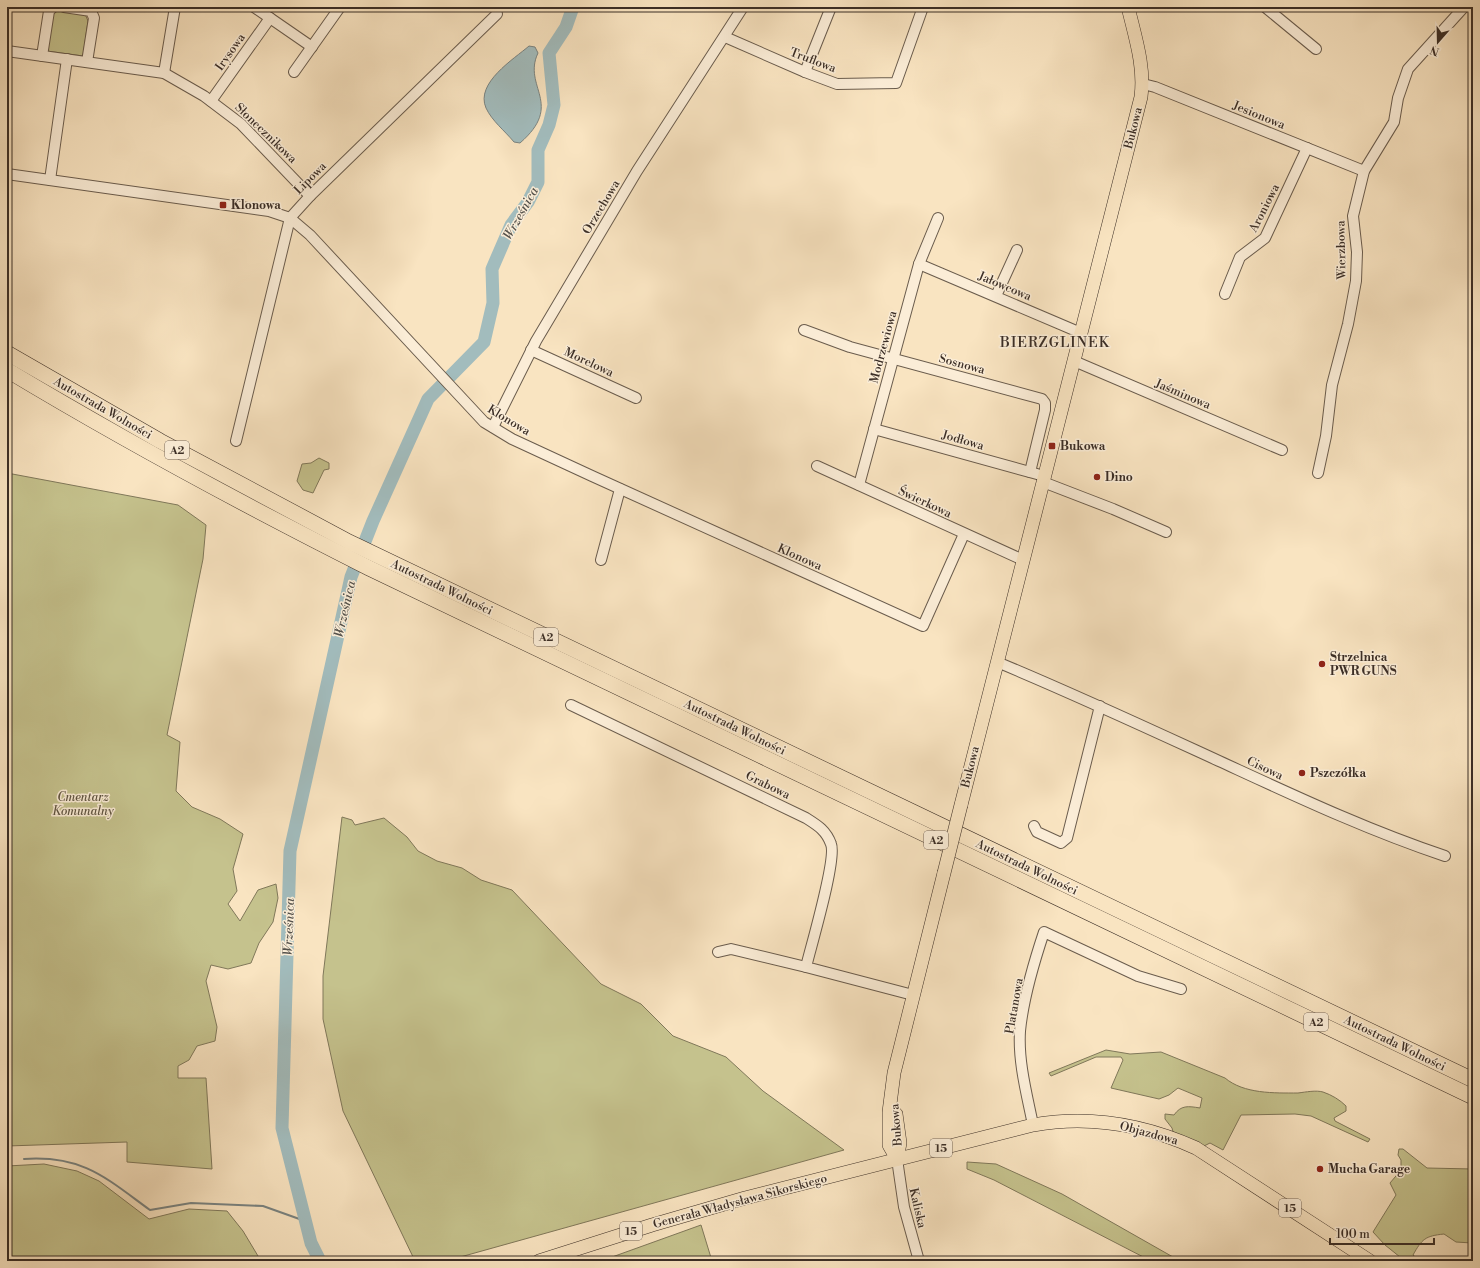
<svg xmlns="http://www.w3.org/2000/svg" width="1480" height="1268" font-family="'Libre Bodoni',serif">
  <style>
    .green { fill: #c5c28d; stroke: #80785a }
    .water { fill: #a2bcbd; stroke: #798381 }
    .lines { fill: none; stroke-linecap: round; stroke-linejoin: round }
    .stream { stroke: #798381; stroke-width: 2 }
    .river { stroke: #a2bcbd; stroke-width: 13 }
    .minor-casing { stroke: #6a5c4d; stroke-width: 12 }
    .major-casing { stroke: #3b2e26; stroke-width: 14 }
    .highway-casing { stroke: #3b2e26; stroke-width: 16 }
    .minor { stroke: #fbedd7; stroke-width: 10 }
    .major { stroke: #f9e4c1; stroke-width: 13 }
    .highway { stroke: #f9e4c1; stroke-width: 15 }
    .major-bridge-casing { stroke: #3b2e26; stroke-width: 14; stroke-linecap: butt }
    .major-bridge { stroke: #f9e4c1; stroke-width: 13 }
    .poi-dot { fill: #8f2418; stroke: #fbedd7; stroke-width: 1.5 }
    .labels { text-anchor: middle; stroke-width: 3; stroke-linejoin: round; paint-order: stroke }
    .shield { fill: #fbedd7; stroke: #75675b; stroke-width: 1 }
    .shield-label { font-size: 11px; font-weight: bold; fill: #3b2e26 }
    .street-label { font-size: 12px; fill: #3b2e26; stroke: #fbedd7 }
    .poi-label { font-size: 12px; font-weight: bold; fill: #3b2e26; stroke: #fbedd7; text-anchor: start }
    .park-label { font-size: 12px; font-style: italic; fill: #5e5340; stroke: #fbedd7 }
    .water-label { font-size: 13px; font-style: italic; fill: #55524c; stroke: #fbedd7 }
    .quarter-label { font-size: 14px; letter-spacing: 1px; fill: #3b2e26; stroke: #fbedd7 }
  </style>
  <rect width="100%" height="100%" fill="#f9e4c1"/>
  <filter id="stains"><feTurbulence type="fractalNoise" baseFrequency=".005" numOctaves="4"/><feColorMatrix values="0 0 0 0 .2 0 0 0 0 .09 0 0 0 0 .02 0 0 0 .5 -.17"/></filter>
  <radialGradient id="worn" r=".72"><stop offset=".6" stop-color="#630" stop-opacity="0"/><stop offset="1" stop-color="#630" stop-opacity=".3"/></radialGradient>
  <g class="green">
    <path d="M59 10 85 14 88 21 83 56 47 51 53 14Z"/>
    <path d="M319 458 329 463V469L324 470 313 493 303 490 297 481 302 464 311 463Z"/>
    <path d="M7 473 178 505 206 525 203 559 167 735 180 742 176 791 192 807 220 819 243 834 233 869 237 891 228 904 240 921 258 890 276 884 278 898 273 922 259 943 251 963 228 969 211 965 206 981 217 1027 215 1041 197 1046 189 1060 178 1066V1078H206L212 1169 127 1162V1142L7 1146Z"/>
    <path d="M342 817 352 820 355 825 384 818 407 837 418 851 437 861 462 868 481 880 512 890 601 984 641 1004 673 1036 726 1057 763 1091 844 1150 446 1261H415L343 1111 323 1019V976Z"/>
    <path d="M1106 1050 1130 1054 1161 1052 1225 1078C1244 1094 1274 1093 1298 1093 1306 1092 1316 1090 1323 1092 1332 1095 1340 1100 1346 1106V1111L1334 1118 1335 1121 1370 1139 1368 1142 1311 1116 1295 1114 1241 1115 1223 1150 1210 1143 1204 1146 1173 1132 1172 1128 1165 1119V1114L1174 1115C1181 1105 1188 1106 1200 1108L1202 1098 1178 1088 1169 1095 1159 1099 1111 1088 1123 1060 1121 1057H1096L1051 1076 1049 1073Z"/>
    <path d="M1399 1149H1403L1427 1168 1473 1169 1472 1243 1456 1242 1444 1234C1425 1236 1422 1239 1413 1255L1420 1261H1405L1385 1245 1373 1232 1396 1195 1390 1183 1401 1170V1160L1398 1155Z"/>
    <path d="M967 1162 996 1164 1062 1194 1180 1261H1151L994 1180 967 1169Z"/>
    <path d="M44 1164 77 1171 99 1181 149 1219 189 1209 227 1211 243 1231 261 1261H7V1166Z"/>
    <path d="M701 1225 712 1261H601Z"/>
  </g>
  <path class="water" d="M529 46 535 47 538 53C522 87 565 104 520 143L514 142C505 131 492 121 486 108 475 83 514 59 529 46Z"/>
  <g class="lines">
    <path class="stream" d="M24 1159C83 1155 106 1178 150 1210L191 1203 263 1206 305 1221"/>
    <path class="river" d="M320 1261 311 1243 282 1128 290 851 351 577 373 521 428 399 484 342 493 303 492 269 511 225 528 202 538 182V150L549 125 554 105 549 53 566 27 573 7"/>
    <defs>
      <g id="minor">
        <path d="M64 7 91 11 94 18 87 62"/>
        <path d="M254 7 312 47"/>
        <path d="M1265 7 1316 49"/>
        <path d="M725 37 805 72 837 84 896 83 923 7"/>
        <path d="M7 51 164 73 204 96 241 124 310 196"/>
        <path d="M42 56 49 11 53 7"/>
        <path d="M294 72 340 7"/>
        <path d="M805 72 831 7"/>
        <path d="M164 73 175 7"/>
        <path d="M1143 84 1155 87 1364 171"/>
        <path d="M211 101 270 18"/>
        <path d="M7 174 269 211 290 218 310 235 484 422 512 439 592 476 923 626 964 534"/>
        <path d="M50 180 67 59"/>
        <path d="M919 264 1081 333"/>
        <path d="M1225 294 1240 257 1265 238 1307 148"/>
        <path d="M996 296 1017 250"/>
        <path d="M804 330 850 347 1042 399 1045 403V410L1030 472"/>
        <path d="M531 350 636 398"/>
        <path d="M1074 361 1282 450"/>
        <path d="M493 427 536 341 637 171 743 7"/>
        <path d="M874 429 1037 474"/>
        <path d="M236 441 290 218 310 196 497 14"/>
        <path d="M817 466 1023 560"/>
        <path d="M1318 473 1326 436 1332 385 1348 324 1356 281 1357 252 1353 216 1364 171 1394 122 1398 98 1408 69 1464 7"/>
        <path d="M1043 482 1113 509 1166 532"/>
        <path d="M859 485 919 264 938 218"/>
        <path d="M601 560 620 489"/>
        <path d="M997 662C1072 693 1145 727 1219 761 1293 795 1367 830 1445 856"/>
        <path d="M571 705 806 818C817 825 826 830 831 844 837 859 811 946 806 967L913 995"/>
        <path d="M1034 826 1037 832 1061 843 1067 838 1100 706"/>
        <path d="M718 952 731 949 806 967"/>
        <path d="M1033 1125C1027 1095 1018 1062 1020 1031 1023 1000 1034 962 1044 932L1138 976 1181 989"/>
        <path d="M897 1159 904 1207 919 1261"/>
      </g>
      <g id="major">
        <path d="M961 805 1141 97C1145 66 1135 37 1128 7"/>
        <path d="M896 1114 900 1143 897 1159"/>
        <path d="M897 1159 889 1145V1112L894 1073 944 873"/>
        <path d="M539 1261 652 1225 745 1198 1033 1125C1089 1115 1145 1125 1196 1148L1370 1261"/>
      </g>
      <g id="highway">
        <path d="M7 353 160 441 349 542 1473 1080"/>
        <path d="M7 370C125 441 246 506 369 568L1473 1097"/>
      </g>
    </defs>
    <use href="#minor" class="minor-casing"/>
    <use href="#major" class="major-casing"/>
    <use href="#highway" class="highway-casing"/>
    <use href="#minor" class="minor"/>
    <use href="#major" class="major"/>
    <use href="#highway" class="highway"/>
    <defs>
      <path id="major-bridge" d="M944 873 961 805"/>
    </defs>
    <use href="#major-bridge" class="major-bridge-casing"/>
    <use href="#major-bridge" class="major-bridge"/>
  </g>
  <g class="poi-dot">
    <rect x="219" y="201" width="8" height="8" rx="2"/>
    <rect x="1048" y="442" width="8" height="8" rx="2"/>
    <circle cx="1097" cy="477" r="4"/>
    <circle cx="1322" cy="664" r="4"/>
    <circle cx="1302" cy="773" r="4"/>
    <circle cx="1320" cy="1169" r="4"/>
  </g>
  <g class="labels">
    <g class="shield">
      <rect x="165" y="441" width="24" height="18" rx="3"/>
      <rect x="534" y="628" width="24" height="18" rx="3"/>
      <rect x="924" y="831" width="24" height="18" rx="3"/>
      <rect x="1304" y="1013" width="24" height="18" rx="3"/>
      <rect x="930" y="1139" width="22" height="18" rx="3"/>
      <rect x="1279" y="1199" width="22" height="18" rx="3"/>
      <rect x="620" y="1222" width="22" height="18" rx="3"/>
    </g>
    <g class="shield-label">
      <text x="177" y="454">A2</text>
      <text x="546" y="641">A2</text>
      <text x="936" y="844">A2</text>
      <text x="1316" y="1026">A2</text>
      <text x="941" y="1152">15</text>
      <text x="1290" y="1212">15</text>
      <text x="631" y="1235">15</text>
    </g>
    <g class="street-label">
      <text transform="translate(230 52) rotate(-55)" y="4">Irysowa</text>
      <text transform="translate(813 60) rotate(21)" y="4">Truflowa</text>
      <text transform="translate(1259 115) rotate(22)" y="4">Jesionowa</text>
      <text transform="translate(1133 128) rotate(-76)" y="4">Bukowa</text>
      <text transform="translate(266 133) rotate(44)" y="4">Słonecznikowa</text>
      <text transform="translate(310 178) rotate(-45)" y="4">Lipowa</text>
      <text transform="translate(601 207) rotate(-59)" y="4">Orzechowa</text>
      <text transform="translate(1264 208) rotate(-63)" y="4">Aroniowa</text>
      <text transform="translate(1341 250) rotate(-91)" y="4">Wierzbowa</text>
      <text transform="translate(1005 286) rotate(23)" y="4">Jałowcowa</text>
      <text transform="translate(883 347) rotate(-75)" y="4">Modrzewiowa</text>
      <text transform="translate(589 362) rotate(25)" y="4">Morelowa</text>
      <text transform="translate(962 364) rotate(15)" y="4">Sosnowa</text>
      <text transform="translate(1183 394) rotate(23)" y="4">Jaśminowa</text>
      <text transform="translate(103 408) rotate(30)" y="4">Autostrada Wolności</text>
      <text transform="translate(509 420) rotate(31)" y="4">Klonowa</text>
      <text transform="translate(963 440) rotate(16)" y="4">Jodłowa</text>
      <text transform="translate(925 502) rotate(25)" y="4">Świerkowa</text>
      <text transform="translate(800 557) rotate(24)" y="4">Klonowa</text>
      <text transform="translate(442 587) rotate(26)" y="4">Autostrada Wolności</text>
      <text transform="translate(735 727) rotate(26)" y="4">Autostrada Wolności</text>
      <text transform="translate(970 767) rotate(-76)" y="4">Bukowa</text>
      <text transform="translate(1265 768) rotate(25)" y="4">Cisowa</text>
      <text transform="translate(768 785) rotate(26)" y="4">Grabowa</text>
      <text transform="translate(1027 867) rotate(26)" y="4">Autostrada Wolności</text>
      <text transform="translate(1014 1006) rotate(-80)" y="4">Platanowa</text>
      <text transform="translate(1395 1043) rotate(26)" y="4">Autostrada Wolności</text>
      <text transform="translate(896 1125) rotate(-95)" y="4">Bukowa</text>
      <text transform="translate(1149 1133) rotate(15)" y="4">Objazdowa</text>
      <text transform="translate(740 1201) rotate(-15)" y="4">Generała Władysława Sikorskiego</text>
      <text transform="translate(918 1208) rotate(77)" y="4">Kaliska</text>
    </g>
    <g class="poi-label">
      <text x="231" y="209">Klonowa</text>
      <text x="1060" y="450">Bukowa</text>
      <text x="1105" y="481">Dino</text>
      <text x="1330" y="661">Strzelnica<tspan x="1330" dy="14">PWR GUNS</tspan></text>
      <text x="1310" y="777">Pszczółka</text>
      <text x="1328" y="1173">Mucha Garage</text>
    </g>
    <g class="park-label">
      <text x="83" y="801">Cmentarz<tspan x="83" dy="14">Komunalny</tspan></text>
    </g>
    <g class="water-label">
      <text transform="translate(520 213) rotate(-61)" y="5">Wrześnica</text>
      <text transform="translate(344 609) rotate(-77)" y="5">Wrześnica</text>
      <text transform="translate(288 927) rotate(-88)" y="5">Wrześnica</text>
    </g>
    <g class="quarter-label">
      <text x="1055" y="347">BIERZGLINEK</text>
    </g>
  </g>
  <rect width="1480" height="1268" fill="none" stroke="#f9e4c1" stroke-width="24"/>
  <rect x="8" y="8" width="1464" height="1252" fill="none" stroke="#3b2e26" stroke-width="2"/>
  <rect x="12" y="12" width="1456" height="1244" fill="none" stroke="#3b2e26"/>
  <g transform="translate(1438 42) rotate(200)" stroke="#fbedd7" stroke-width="3" paint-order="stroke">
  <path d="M0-3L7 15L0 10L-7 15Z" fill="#3b2e26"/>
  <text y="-6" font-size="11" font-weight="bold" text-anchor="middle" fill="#3b2e26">N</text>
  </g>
  <path d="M1330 1238v6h104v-6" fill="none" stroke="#3b2e26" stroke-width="2"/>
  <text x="1336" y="1238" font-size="12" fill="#3b2e26" stroke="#fbedd7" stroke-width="3" paint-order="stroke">100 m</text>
  <rect width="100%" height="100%" filter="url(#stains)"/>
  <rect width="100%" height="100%" fill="url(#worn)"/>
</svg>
